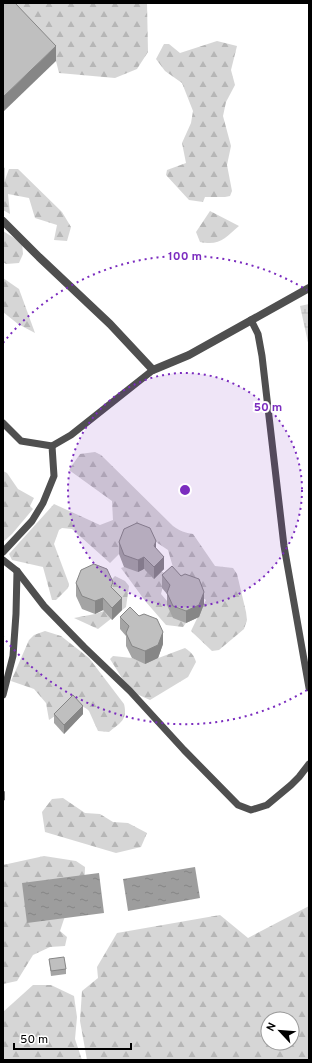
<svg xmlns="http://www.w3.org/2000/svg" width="312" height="1063" font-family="Overpass,sans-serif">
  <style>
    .forest { fill: url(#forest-firs); fill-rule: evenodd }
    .wetland { fill: url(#wetland-marsh) }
    .water { fill: url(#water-ripples) }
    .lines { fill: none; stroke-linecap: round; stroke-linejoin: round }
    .lane { stroke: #4f4f4f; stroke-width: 7 }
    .street { stroke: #4f4f4f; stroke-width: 8 }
    .wall { fill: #a4a4a4 }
    .shaded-wall { fill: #868686 }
    .building { fill: #bfbfbf; stroke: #868686 }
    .ring { fill: none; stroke: #7b2cbf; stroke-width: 2; stroke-dasharray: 2 4 }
    .centre { fill: #7b2cbf; stroke: #fff; stroke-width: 2 }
    .ring-label { font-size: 12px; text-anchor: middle; font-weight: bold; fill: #7b2cbf; stroke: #fff; stroke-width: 4; stroke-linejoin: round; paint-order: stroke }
  </style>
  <defs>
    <pattern id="forest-firs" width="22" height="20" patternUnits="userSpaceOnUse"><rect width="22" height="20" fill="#d6d6d6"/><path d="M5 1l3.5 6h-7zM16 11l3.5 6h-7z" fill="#b6b6b6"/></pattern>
    <pattern id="wetland-marsh" width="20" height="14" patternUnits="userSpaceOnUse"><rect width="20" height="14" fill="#d6d6d6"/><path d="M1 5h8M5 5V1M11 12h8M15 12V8" fill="none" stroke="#b6b6b6"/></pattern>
    <pattern id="water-ripples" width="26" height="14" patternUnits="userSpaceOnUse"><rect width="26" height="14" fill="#9d9d9d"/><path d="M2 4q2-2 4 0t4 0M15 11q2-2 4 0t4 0" fill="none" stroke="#858585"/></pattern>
  </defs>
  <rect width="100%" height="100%" fill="#fff"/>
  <g class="forest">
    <path d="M3 3H147L148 52 137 69 115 78 59 73 56 61Z"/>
    <path d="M217 41 237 46 231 70 235 85 226 102 223 116 231 146 227 165 232 191 230 196 225 197H205L203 202 189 200 166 175 167 170 186 163 182 143 191 123 193 111 182 83 165 71 156 59 164 44H169L180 53Z"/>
    <path d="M3 167 5 168V180L9 169H18L62 212 71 227 67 241 54 240 57 225 35 218 29 198 8 194 10 214 3 210Z"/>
    <path d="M210 211 239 226C225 238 220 246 200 242L196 232Z"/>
    <path d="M3 231 22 243 23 254 19 263 6 264 3 262Z"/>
    <path d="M3 278 19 289 35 333 18 324 3 312Z"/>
    <path d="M95 452 101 455 173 526C180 531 185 533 193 534L215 566 233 568 237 574 246 612 247 620 244 629 219 650 212 651 191 631 206 600 177 581 168 550 150 538 119 554 110 563 72 529 62 528 59 530 54 544 69 584 68 588 56 600H52L43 567 12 560 9 554 54 504 100 525 113 520 112 501 69 470 80 454Z"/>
    <path d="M3 471 7 473 18 489 34 498 30 506 33 509 12 534 3 542Z"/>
    <path d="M124 567 163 572 166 575 161 594 186 623 183 627 166 625 146 602 121 568Z"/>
    <path d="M115 576 125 581 129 586 126 607 98 629 74 618 95 614 113 608 112 579Z"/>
    <path d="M45 631 61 636 89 658 124 704C128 720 120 723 109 732L98 731 89 711 87 709 77 703 73 704 49 720 46 703 34 689 11 681 29 640 34 635Z"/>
    <path d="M185 648C191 652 194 655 196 662L188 677 150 700 130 691 110 659 113 656 132 658 145 663Z"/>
    <path d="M63 798 85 813 100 814 113 822 128 823 147 833 141 847 116 853 45 832 42 812 52 799Z"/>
    <path d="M44 856 76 861 85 867 84 897 66 913 60 931 67 937 65 946 50 947 33 955 17 981 3 984V865Z"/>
    <path d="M309 906V1060H87L80 1021 82 991 98 978 97 967 117 933 220 915 248 938ZM268 1019H292V1043H268Z"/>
    <path d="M33 985H51L74 996 77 1017 75 1039 82 1060H3V1012Z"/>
  </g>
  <path class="wetland" d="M309 304V347L300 306Z"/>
  <g class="water">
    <path d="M195 867 200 898 128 911 123 879Z"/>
    <path d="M99 873 104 913 27 923 22 883Z"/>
  </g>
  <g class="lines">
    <g class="lane">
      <path d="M251 320 258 334 262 356 284 546 309 688"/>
      <path d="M3 423 21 441 52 446 54 476 43 503 32 521 3 552"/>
      <path d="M52 446 71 435 153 370"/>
      <path d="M3 560 17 571 44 606 84 647 130 691 184 750 238 805 251 810 267 805 291 785 299 777 309 764"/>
      <path d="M3 695 13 656 16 614 17 571"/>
    </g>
    <path class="street" d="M3 221 39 257 110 324 153 370 189 355 309 288"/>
  </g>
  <g class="wall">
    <path d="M119 542 156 549 164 569 154 579 144 569 138 572 124 567 119 554Z"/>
    <path d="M162 575 204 604 199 617 186 623 173 618 167 605V594L162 588Z"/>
    <path d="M76 583 113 589 122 610 112 620 103 610 95 614 82 609 76 596Z"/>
    <path d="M120 617 163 644 158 658 145 664 132 658 126 646V636L120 629Z"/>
    <path d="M54 714H83L64 734 54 723Z"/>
    <path d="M49 959 66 969V974L51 976Z"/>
  </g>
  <g class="shaded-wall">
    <path d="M56 46V61L3 112V97Z"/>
    <path d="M156 541V553L154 546Z"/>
    <path d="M144 557V569L138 572V560Z"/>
    <path d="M164 557V569L154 579V567Z"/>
    <path d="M204 592V604L199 617 186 623V611Z"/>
    <path d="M103 598V610L95 614V601Z"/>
    <path d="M122 598V610L112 620V608Z"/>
    <path d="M163 632V644L158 658 145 664V651Z"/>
    <path d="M83 706V714L64 734V725Z"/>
    <path d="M5 791V800L3 801V792Z"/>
  </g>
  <g class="building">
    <path d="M3 3H15L56 46 3 97Z"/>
    <path d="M137 523 150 528 156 541 154 546 164 557 154 567 144 557 138 560 124 555 119 542 124 529Z"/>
    <path d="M94 564 107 569 113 582 111 587 122 598 112 608 103 598 95 601 82 596 76 583 81 570Z"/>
    <path d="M172 566 181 576 185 574 199 579 204 592 199 605 186 611 173 606 167 593 170 585 162 575Z"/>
    <path d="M130 607 139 616 144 614 157 619 163 632 158 645 145 651 132 646 126 633 129 626 120 617Z"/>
    <path d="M73 695 83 706 64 725 54 714Z"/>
    <path d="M64 957 66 969 51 971 49 959Z"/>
  </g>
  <circle cx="185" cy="490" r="117" fill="#7b2cbf" fill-opacity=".12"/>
  <g class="ring">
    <circle cx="185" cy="490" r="117"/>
    <path d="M307 690A234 234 0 0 1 3 637M3 343A234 234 0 0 1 307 290"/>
  </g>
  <circle cx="185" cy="490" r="6" class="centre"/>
  <g class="ring-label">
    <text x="185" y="260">100 m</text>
    <text x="268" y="411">50 m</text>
  </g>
  <rect width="312" height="1063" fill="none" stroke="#000000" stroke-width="8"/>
  <g transform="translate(280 1031) rotate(296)"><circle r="19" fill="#ffffff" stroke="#999999"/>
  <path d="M0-3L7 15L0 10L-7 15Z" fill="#000000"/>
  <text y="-6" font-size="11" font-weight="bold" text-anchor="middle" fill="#000000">N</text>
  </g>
  <path d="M14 1043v6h117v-6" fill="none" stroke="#000000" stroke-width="2"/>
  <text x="20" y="1043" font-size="12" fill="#000000" stroke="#ffffff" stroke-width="3" paint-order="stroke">50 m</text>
</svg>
